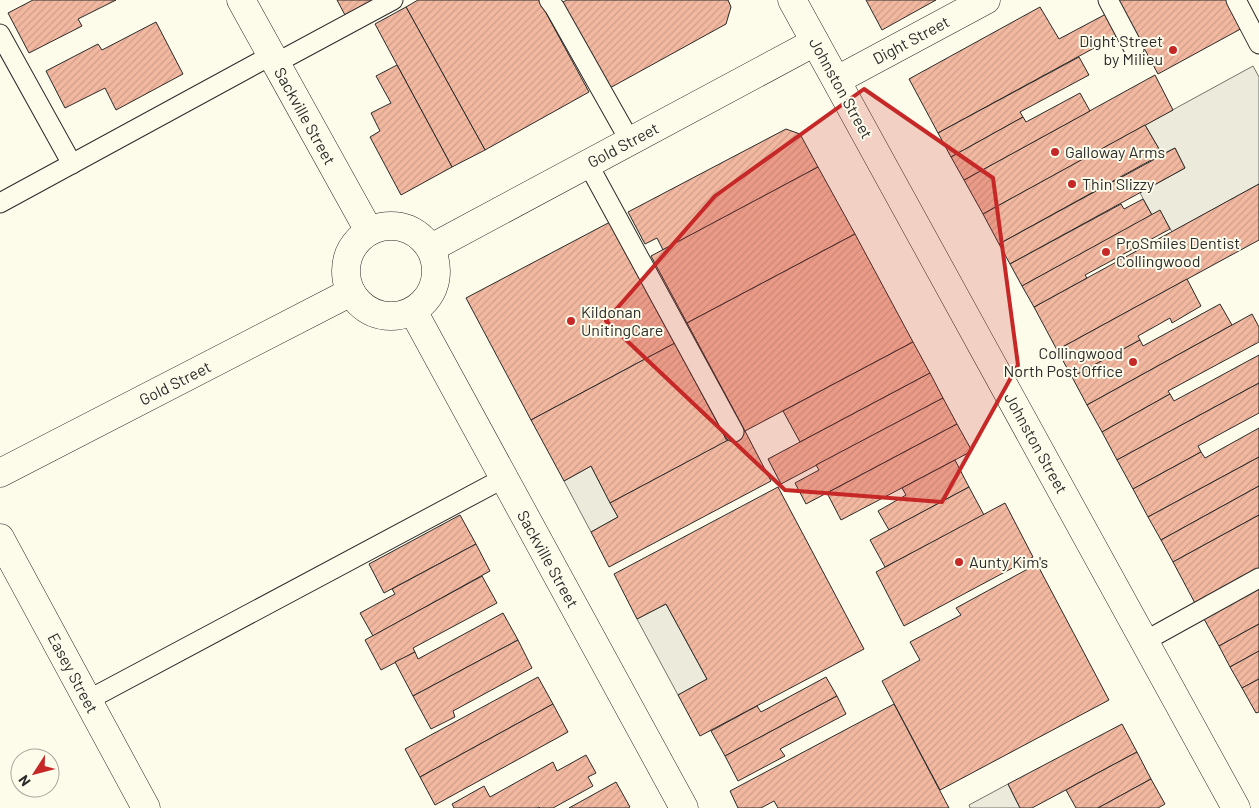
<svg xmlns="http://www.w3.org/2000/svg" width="1259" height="808" font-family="Barlow,sans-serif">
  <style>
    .parking { fill: #eceadb; stroke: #74746e }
    .building { fill: url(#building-hatch); stroke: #2b2b2b }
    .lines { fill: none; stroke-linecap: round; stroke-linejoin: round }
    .service-casing { stroke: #2b2b2b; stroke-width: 21 }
    .minor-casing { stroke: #2b2b2b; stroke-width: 29 }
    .secondary-casing { stroke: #2b2b2b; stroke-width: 29 }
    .service { stroke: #fdfbea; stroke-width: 19 }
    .minor { stroke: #fdfbea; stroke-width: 28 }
    .secondary { stroke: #fdfbea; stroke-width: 28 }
    .marked { fill: #c62828; fill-opacity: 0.2; stroke: #c62828; stroke-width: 4; stroke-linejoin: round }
    .poi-dot { fill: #c62828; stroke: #fdfbea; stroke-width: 2 }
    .labels { text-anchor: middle; stroke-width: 4; stroke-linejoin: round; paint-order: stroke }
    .street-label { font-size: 16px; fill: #2b2b2b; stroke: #fdfbea }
    .poi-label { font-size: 16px; fill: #2b2b2b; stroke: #fdfbea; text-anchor: start }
  </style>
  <defs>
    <pattern id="building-hatch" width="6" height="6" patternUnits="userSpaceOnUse" patternTransform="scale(1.25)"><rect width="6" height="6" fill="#f2b8a0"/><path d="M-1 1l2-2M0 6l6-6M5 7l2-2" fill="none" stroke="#d09e8a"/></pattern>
  </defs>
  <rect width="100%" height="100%" fill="#fdfbea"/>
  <g class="parking">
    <path d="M1253 66 1259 77V184L1172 232 1160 211 1152 215 1140 193 1185 168 1175 148 1162 154 1145 125Z"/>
    <path d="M591 466 618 517 591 532 564 481Z"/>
    <path d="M666 604 707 679 678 695 637 619Z"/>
    <path d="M1008 784 1020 808H970L969 805Z"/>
  </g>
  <g class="building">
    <path d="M33 0H116L78 19 82 26 29 53 8 13Z"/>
    <path d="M337 0H373L345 15Z"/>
    <path d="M418 0H539L589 92 485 150 406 7Z"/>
    <path d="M567 0H728L731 7 726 24 608 89 561 3Z"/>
    <path d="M866 0H936L882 30Z"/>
    <path d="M1118 0H1232L1246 26 1158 74Z"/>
    <path d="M406 7 485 150 452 167 375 24Z"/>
    <path d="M1040 7 1059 39 1106 14 1118 35 938 133 909 79Z"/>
    <path d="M156 22 183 74 116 110 105 88 65 108 46 71 98 44 102 50Z"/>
    <path d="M1079 57 1089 75 1020 112 1023 117 951 157 938 133Z"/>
    <path d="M397 65 452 167 401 195 370 137 380 131 371 113 391 103 376 76Z"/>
    <path d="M1155 75 1173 110 983 214 964 180Z"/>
    <path d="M1080 93 1090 111 964 180 951 157 1023 117 1026 122Z"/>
    <path d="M1145 125 1162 154 999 244 983 214Z"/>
    <path d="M786 129 800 134 818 167 663 250 657 238 645 244 628 212Z"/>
    <path d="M1175 148 1185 168 1010 264 999 244Z"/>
    <path d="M818 167 855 234 687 323 651 256Z"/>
    <path d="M1259 184V240L1057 350 1034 307Z"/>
    <path d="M1143 199 1152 215 1022 286 1010 264 1121 204 1124 209Z"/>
    <path d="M1160 210 1170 229 1085 275 1087 278 1034 307 1022 286Z"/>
    <path d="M610 222 675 343 531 420 466 298Z"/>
    <path d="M855 234 913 342 745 431 687 323Z"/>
    <path d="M1187 279 1201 306 1172 323 1170 318 1138 336 1140 340 1072 377 1057 350Z"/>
    <path d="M1220 304 1232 325 1087 405 1072 377 1140 340 1143 346Z"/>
    <path d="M1252 314 1259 327V342L1168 391 1170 394 1102 432 1087 405Z"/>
    <path d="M913 342 930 373 800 442 783 411Z"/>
    <path d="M675 343 727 441 610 503 591 466 564 481 531 420Z"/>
    <path d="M1259 355V383L1117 460 1102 432 1170 394 1174 401Z"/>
    <path d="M930 373 943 398 781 484 768 459Z"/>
    <path d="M1259 383V413L1198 446 1201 452 1133 489 1117 460Z"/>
    <path d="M943 398 957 424 806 504 795 483 819 470 816 465Z"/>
    <path d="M957 424 972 451 841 520 827 493Z"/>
    <path d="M1259 428V457L1148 517 1133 489 1201 452 1205 458Z"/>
    <path d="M745 431 771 481 609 567 591 532 618 517 610 503Z"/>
    <path d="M1259 457V486L1161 540 1148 517Z"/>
    <path d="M955 460 969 487 889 530 878 511 906 495 902 488Z"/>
    <path d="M1259 486V515L1173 562 1161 540Z"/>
    <path d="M778 487 864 649 700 736 678 695 707 679 666 604 637 619 614 574Z"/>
    <path d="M969 487 984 515 885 567 870 540Z"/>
    <path d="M1005 503 1033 557 904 626 876 572Z"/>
    <path d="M460 515 476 544 384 593 369 564Z"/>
    <path d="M1259 515V570L1196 605 1173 562Z"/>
    <path d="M476 544 490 571 373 636 360 613 395 594 392 589Z"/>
    <path d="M1037 564 1109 700 940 790 882 681 920 660 910 642 961 615 956 608Z"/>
    <path d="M482 576 497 603 413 648 415 652 381 670 365 640Z"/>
    <path d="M1259 588V624L1219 646 1204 619Z"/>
    <path d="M503 613 518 640 413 696 395 662 415 652 418 659Z"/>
    <path d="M1259 624V651L1230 667 1219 646Z"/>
    <path d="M518 640 532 668 453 711 455 717 431 729 413 696Z"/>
    <path d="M1259 651V679L1242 688 1230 667Z"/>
    <path d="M538 677 553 704 420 777 405 749Z"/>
    <path d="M826 677 837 696 725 756 711 731 757 706 761 712Z"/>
    <path d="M1259 679V712L1256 713 1242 688Z"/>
    <path d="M837 696 846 714 780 749 785 756 738 781 725 756Z"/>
    <path d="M553 704 568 732 435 805 420 777Z"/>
    <path d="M894 704 949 808H778L774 801 761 808H738L730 791Z"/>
    <path d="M1122 724 1137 752 1032 808H1020L1008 784Z"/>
    <path d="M1137 752 1151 779 1098 808H1076L1066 790Z"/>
    <path d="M586 755 596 773 588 777 593 786 553 808H540L539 807 537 808H454L452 804 484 786 490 797 553 762 557 771Z"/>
    <path d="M1151 779 1165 804 1158 808H1098Z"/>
    <path d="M616 782 630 807 628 808H569Z"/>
  </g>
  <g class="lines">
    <defs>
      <g id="service">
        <path d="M549 0 555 8 630 141"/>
        <path d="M1108 0 1134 49"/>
        <path d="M1236 0 1259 44"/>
        <path d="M0 34 72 164"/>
        <path d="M276 63 393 0"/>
        <path d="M588 164 734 432"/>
        <path d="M0 203 272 55"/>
        <path d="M1145 641 1259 578"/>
        <path d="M88 700 504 478"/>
      </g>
      <g id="minor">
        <path d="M241 0 369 231"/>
        <path d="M837 80 986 0"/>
        <circle cx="391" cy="271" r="45"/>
        <path d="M431 248 815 42"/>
        <path d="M413 311 684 808"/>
        <path d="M0 473 351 292"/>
        <path d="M0 538 146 808"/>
      </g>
      <path id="secondary" d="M792 0 1236 808"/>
    </defs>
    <use href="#service" class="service-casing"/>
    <use href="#minor" class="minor-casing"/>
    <use href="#secondary" class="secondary-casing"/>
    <use href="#service" class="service"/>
    <use href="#minor" class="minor"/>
    <use href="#secondary" class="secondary"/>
  </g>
  <path class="marked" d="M864 89 993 178 1018 365 942 502 785 490 606 321 715 196Z"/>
  <g class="poi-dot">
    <circle cx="1173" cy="50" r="5"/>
    <circle cx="1055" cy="152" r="5"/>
    <circle cx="1072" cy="184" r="5"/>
    <circle cx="1106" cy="252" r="5"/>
    <circle cx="571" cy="321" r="5"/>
    <circle cx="1133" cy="362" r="5"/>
    <circle cx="959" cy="562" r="5"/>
  </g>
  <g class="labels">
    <g class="street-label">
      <text transform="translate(911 40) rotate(-28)" y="6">Dight Street</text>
      <text transform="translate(841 88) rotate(61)" y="6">Johnston Street</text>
      <text transform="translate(305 116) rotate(61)" y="6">Sackville Street</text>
      <text transform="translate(623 145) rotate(-28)" y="6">Gold Street</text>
      <text transform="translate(175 383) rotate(-27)" y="6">Gold Street</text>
      <text transform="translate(1036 443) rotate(61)" y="6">Johnston Street</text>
      <text transform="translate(548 559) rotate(61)" y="6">Sackville Street</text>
      <text transform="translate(73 673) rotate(62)" y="6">Easey Street</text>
    </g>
    <g class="poi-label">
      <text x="1163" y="47" text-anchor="end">Dight Street<tspan x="1163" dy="18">by Milieu</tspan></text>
      <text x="1065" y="158">Galloway Arms</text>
      <text x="1082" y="190">Thin Slizzy</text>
      <text x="1116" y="249">ProSmiles Dentist<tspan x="1116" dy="18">Collingwood</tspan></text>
      <text x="581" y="318">Kildonan<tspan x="581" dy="18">UnitingCare</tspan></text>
      <text x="1123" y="359" text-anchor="end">Collingwood<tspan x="1123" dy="18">North Post Office</tspan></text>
      <text x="969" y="568">Aunty Kim's</text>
    </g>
  </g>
  <g transform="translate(35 773) rotate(234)"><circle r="24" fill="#fdfbea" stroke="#a9a89e"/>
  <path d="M0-4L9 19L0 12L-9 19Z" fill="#c62828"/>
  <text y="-8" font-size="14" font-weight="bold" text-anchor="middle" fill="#2b2b2b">N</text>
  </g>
</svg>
